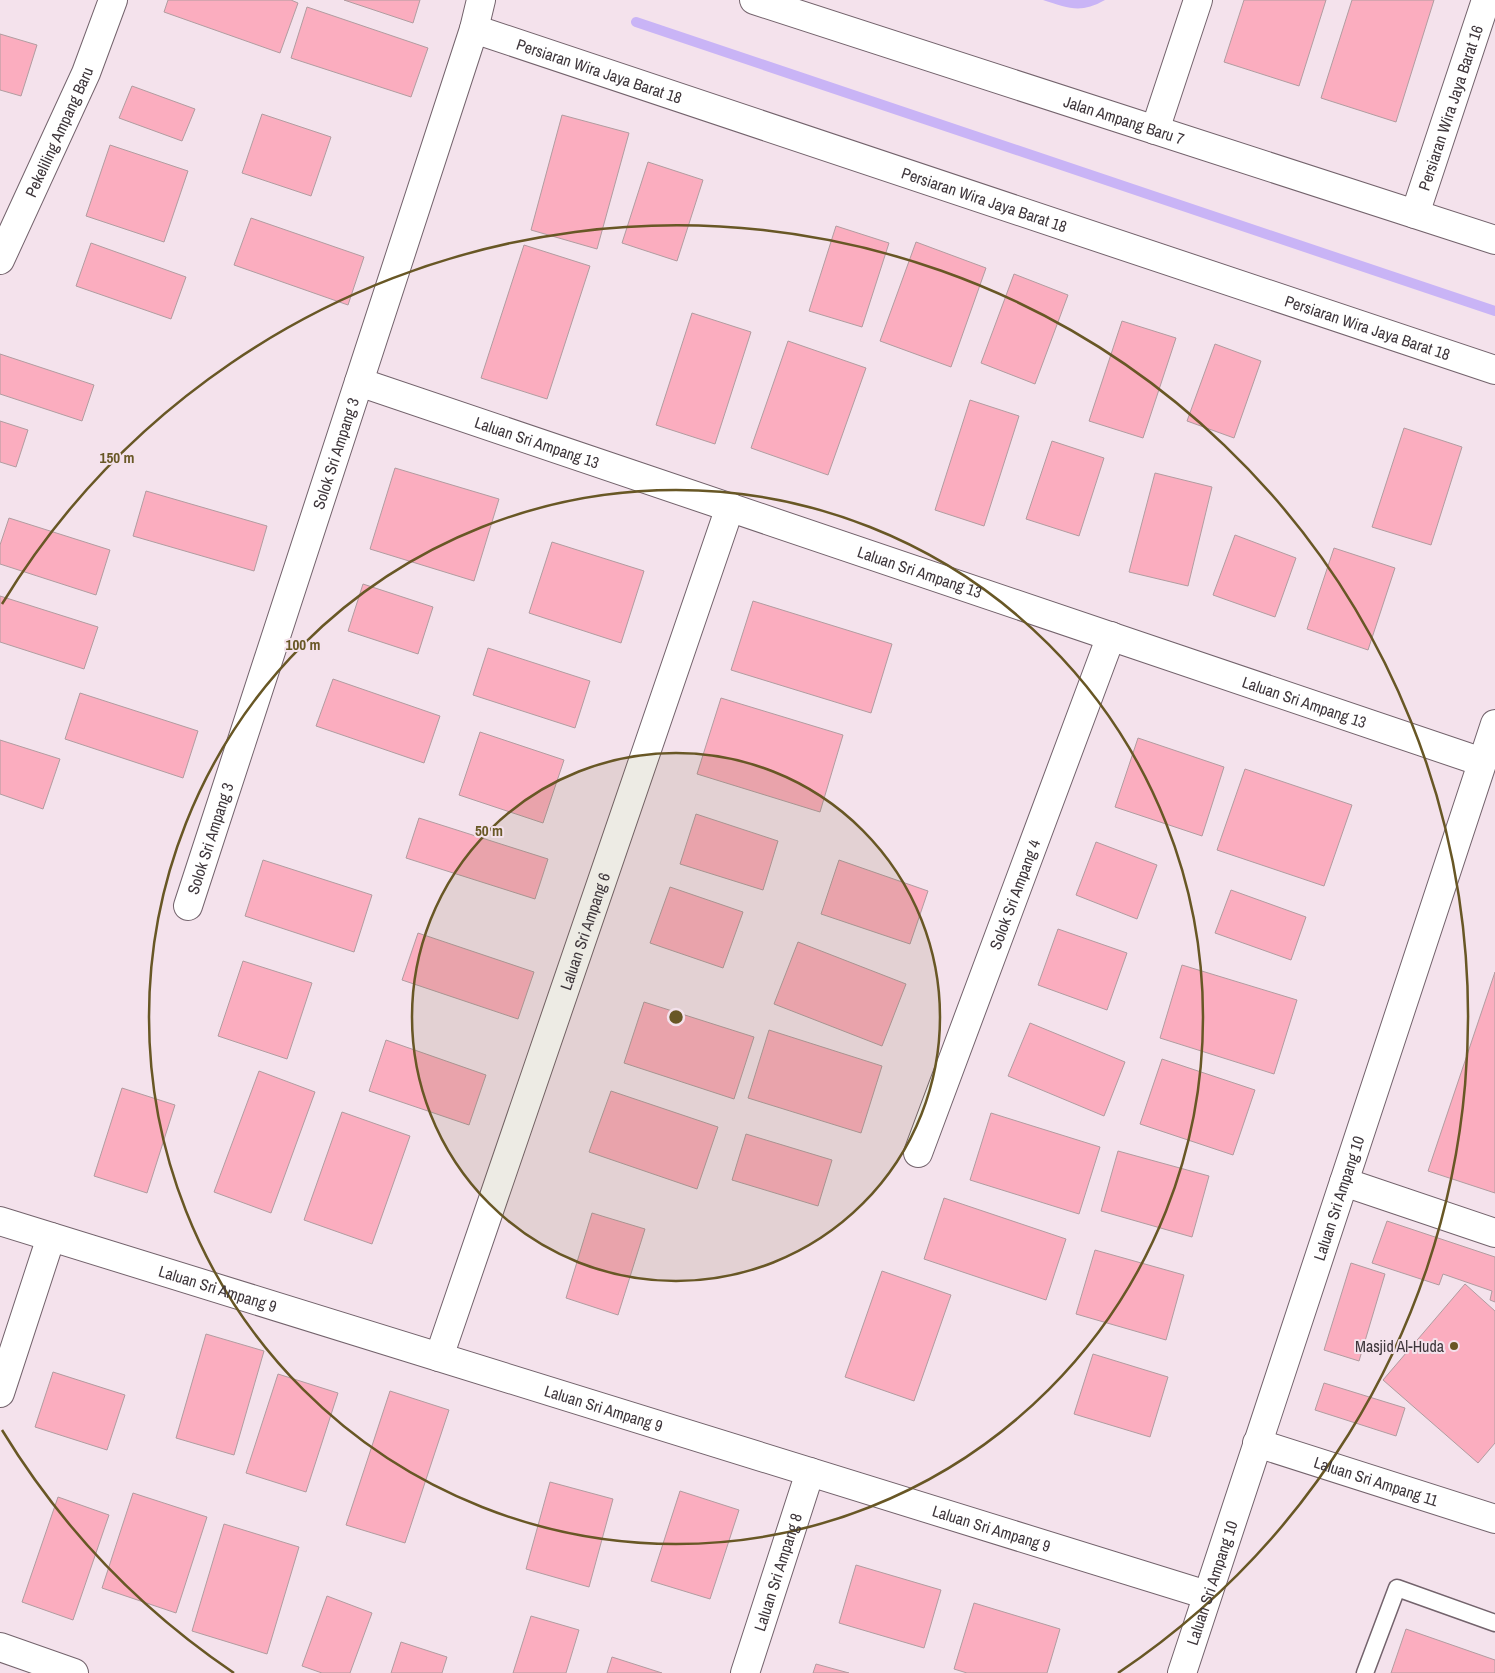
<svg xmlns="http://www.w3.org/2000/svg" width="1495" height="1673" font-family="'Archivo Narrow',sans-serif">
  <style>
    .water { fill: #c9b4f6 }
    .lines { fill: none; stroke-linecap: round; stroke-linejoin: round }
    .stream { stroke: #c9b4f6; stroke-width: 10 }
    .building { fill: #fbadbf; stroke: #b19ca0 }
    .service-casing { stroke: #73636c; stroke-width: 19 }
    .minor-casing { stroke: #73636c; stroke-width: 30 }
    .service { stroke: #fff; stroke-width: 16 }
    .minor { stroke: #fff; stroke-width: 28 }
    .ring { fill: none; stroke: #685725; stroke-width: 2.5 }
    .poi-dot { fill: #685725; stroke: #f4e2ec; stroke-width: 2 }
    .labels { text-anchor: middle; stroke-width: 4; stroke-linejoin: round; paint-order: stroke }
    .street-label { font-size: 16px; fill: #3e363b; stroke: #f4e2ec }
    .poi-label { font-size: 16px; fill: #3e363b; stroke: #f4e2ec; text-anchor: end }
    .centre { fill: #685725; stroke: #f4e2ec; stroke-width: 2.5 }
    .ring-label { font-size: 15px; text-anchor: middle; font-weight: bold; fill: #685725; stroke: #f4e2ec; stroke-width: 4; stroke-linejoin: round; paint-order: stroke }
  </style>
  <rect width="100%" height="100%" fill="#f4e2ec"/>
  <path class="water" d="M1043 0H1105C1080 14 1069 8 1043 0Z"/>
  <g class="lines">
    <path class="stream" d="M636 22 1495 311"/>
  </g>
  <g class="building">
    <path d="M168 0H291L298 3 280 53 164 12Z"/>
    <path d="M344 0H420L413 23Z"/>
    <path d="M1244 0H1326L1299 86 1224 62Z"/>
    <path d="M1352 0H1434L1396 122 1321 98Z"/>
    <path d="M307 7 428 48 411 97 291 58Z"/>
    <path d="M0 34 37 45 21 96 0 90Z"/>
    <path d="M132 86 195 109 182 141 119 118Z"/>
    <path d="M262 114 331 137 311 196 242 173Z"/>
    <path d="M562 115 629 133 597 249 531 230Z"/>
    <path d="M110 145 188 171 164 242 86 216Z"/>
    <path d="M648 162 703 180 677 261 622 243Z"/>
    <path d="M251 218 364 257 348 305 234 265Z"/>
    <path d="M836 226 889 243 862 327 809 311Z"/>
    <path d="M916 242 986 268 951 367 880 341Z"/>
    <path d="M91 243 186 277 171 319 76 286Z"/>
    <path d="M524 245 590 266 547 399 481 378Z"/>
    <path d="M1014 274 1068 295 1035 384 981 363Z"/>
    <path d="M692 313 751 332 715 444 656 425Z"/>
    <path d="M1122 321 1176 338 1143 438 1089 421Z"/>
    <path d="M788 341 866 368 828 475 751 448Z"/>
    <path d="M1215 344 1261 361 1234 438 1187 421Z"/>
    <path d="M0 354 94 385 82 421 0 394Z"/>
    <path d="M970 400 1019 416 984 526 935 510Z"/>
    <path d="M0 421 28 430 16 467 0 462Z"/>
    <path d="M1404 428 1462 447 1431 545 1372 527Z"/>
    <path d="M1052 441 1104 458 1079 536 1026 519Z"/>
    <path d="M395 468 499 499 474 581 370 549Z"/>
    <path d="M1155 473 1212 487 1188 586 1129 572Z"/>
    <path d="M146 491 267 526 254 571 133 536Z"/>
    <path d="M9 518 110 550 96 595 0 564V545Z"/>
    <path d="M1235 535 1296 558 1275 617 1213 595Z"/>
    <path d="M552 542 644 571 621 643 529 613Z"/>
    <path d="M1334 548 1395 568 1368 650 1307 629Z"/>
    <path d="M363 584 433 607 418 654 348 631Z"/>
    <path d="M0 596 98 627 84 669 0 642Z"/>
    <path d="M753 601 892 644 871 713 731 670Z"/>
    <path d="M488 648 590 681 575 728 473 695Z"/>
    <path d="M333 679 440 716 424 763 316 726Z"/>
    <path d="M80 693 198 731 183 778 65 739Z"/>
    <path d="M721 698 843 735 820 812 697 774Z"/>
    <path d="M480 732 564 760 543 823 459 795Z"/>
    <path d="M1138 738 1224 767 1202 836 1115 807Z"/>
    <path d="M0 740 60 759 43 809 0 794Z"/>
    <path d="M1245 769 1352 805 1324 886 1217 850Z"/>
    <path d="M696 814 778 841 763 890 680 864Z"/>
    <path d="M419 818 548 859 535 899 406 858Z"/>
    <path d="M1096 842 1157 865 1137 919 1076 895Z"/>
    <path d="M263 860 372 895 354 952 245 916Z"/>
    <path d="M839 860 928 891 910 944 821 914Z"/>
    <path d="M670 887 743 912 723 968 650 943Z"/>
    <path d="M1231 890 1306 917 1291 960 1215 933Z"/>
    <path d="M1058 929 1127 953 1107 1010 1038 985Z"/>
    <path d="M418 933 534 972 518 1019 402 980Z"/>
    <path d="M798 942 906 984 882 1046 774 1004Z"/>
    <path d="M243 961 312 983 287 1059 218 1036Z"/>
    <path d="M1182 965 1297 1000 1274 1074 1160 1038Z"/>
    <path d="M1495 972V1193L1428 1171Z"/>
    <path d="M644 1002 754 1037 734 1099 624 1063Z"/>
    <path d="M1030 1023 1125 1062 1104 1116 1008 1076Z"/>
    <path d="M769 1030 882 1066 861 1133 748 1098Z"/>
    <path d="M386 1040 486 1075 469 1125 369 1091Z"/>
    <path d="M1162 1059 1255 1090 1233 1155 1140 1124Z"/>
    <path d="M259 1071 315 1092 271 1213 214 1192Z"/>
    <path d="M122 1088 175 1105 147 1193 94 1176Z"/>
    <path d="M611 1091 718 1127 697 1189 589 1152Z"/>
    <path d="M342 1112 410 1136 372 1244 304 1220Z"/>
    <path d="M991 1113 1100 1147 1079 1214 970 1180Z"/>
    <path d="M746 1134 832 1160 818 1206 732 1180Z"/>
    <path d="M1118 1151 1209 1176 1192 1237 1101 1211Z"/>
    <path d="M944 1198 1066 1239 1046 1300 924 1259Z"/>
    <path d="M592 1213 645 1229 618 1315 566 1298Z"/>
    <path d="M1387 1221 1495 1257V1302L1490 1300 1492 1291 1443 1274 1439 1285 1372 1263Z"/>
    <path d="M1095 1250 1184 1275 1166 1340 1076 1314Z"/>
    <path d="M1351 1263 1385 1274 1359 1361 1324 1350Z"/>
    <path d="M882 1271 951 1295 914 1401 845 1377Z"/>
    <path d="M1465 1284 1495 1311V1443L1478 1463 1383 1380Z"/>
    <path d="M206 1334 264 1351 234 1455 176 1438Z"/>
    <path d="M1093 1354 1168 1377 1150 1437 1074 1414Z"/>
    <path d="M53 1372 125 1395 107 1450 35 1427Z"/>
    <path d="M278 1374 338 1393 306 1492 246 1473Z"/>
    <path d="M1324 1383 1405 1408 1396 1436 1315 1410Z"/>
    <path d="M390 1391 449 1410 405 1543 346 1525Z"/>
    <path d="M550 1482 613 1499 589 1587 526 1569Z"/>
    <path d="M680 1491 739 1510 710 1599 651 1581Z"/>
    <path d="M133 1493 207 1517 176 1613 102 1588Z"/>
    <path d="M58 1497 109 1515 73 1620 22 1602Z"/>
    <path d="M224 1524 299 1547 267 1654 192 1631Z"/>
    <path d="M856 1565 941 1590 924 1648 839 1623Z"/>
    <path d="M327 1596 372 1613 350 1673H322L302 1666Z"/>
    <path d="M974 1603 1060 1629 1047 1673H967L954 1669Z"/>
    <path d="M531 1616 579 1630 566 1673H513Z"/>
    <path d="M1406 1629 1495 1660V1673H1391Z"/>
    <path d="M401 1642 447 1657 442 1673H391Z"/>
    <path d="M612 1657 662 1673H607Z"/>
    <path d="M816 1664 849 1673H813Z"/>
  </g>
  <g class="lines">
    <defs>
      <path id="service" d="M1365 1673 1397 1588 1495 1623"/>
      <g id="minor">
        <path id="s1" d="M754 0 1495 240"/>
        <path id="s2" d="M474 29 1495 370"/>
        <path d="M1155 130 1198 0"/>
        <path id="s3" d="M1415 214 1486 0"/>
        <path id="s4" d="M0 260 86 73 113 0"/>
        <path id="s5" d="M359 382 1482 762"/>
        <path id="s6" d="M188 906 474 29 481 0"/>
        <path id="s7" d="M918 1153 1111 636"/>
        <path d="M1344 1182 1495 1233"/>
        <path id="s8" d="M0 1221 1207 1595"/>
        <path id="s9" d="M439 1357 730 507"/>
        <path d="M0 1393 51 1237"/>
        <path id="s10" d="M1257 1443 1495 1519"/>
        <path d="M0 1647 74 1673"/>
        <path id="s11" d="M745 1673 810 1472"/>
        <path id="s12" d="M1182 1673 1495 724"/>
      </g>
    </defs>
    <use href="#service" class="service-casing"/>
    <use href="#minor" class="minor-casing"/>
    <use href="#service" class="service"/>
    <use href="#minor" class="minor"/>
  </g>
  <circle cx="676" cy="1017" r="264" fill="#685725" fill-opacity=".12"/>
  <g class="ring">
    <circle cx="676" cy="1017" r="264"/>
    <circle cx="676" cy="1017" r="527"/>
    <path d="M234 1673A791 791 0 0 1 2 1430M2 604A791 791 0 1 1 1118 1673"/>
  </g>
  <circle class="poi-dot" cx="1454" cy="1346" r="5"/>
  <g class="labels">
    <g class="street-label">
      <text dy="6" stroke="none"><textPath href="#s2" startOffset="132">Persiaran Wira Jaya Barat 18</textPath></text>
      <text dy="6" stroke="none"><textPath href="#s3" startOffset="112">Persiaran Wira Jaya Barat 16</textPath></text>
      <text dy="6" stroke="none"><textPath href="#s1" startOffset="389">Jalan Ampang Baru 7</textPath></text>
      <text dy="6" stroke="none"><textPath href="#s4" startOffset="141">Pekeliling Ampang Baru</textPath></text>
      <text dy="6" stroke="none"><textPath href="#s2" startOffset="538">Persiaran Wira Jaya Barat 18</textPath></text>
      <text dy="6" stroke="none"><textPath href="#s2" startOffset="942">Persiaran Wira Jaya Barat 18</textPath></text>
      <text dy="6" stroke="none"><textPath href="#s5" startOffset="188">Laluan Sri Ampang 13</textPath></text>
      <text dy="6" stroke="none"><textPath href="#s6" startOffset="476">Solok Sri Ampang 3</textPath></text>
      <text dy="6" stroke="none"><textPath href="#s5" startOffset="592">Laluan Sri Ampang 13</textPath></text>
      <text dy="6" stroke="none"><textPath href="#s5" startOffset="998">Laluan Sri Ampang 13</textPath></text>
      <text dy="6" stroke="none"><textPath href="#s6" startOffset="71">Solok Sri Ampang 3</textPath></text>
      <text dy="6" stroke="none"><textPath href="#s7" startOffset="276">Solok Sri Ampang 4</textPath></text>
      <text dy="6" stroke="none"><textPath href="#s9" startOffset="450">Laluan Sri Ampang 6</textPath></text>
      <text dy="6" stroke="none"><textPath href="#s12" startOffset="500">Laluan Sri Ampang 10</textPath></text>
      <text dy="6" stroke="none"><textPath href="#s8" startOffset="228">Laluan Sri Ampang 9</textPath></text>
      <text dy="6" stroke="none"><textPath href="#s8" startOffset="632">Laluan Sri Ampang 9</textPath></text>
      <text dy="6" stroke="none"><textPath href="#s10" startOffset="125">Laluan Sri Ampang 11</textPath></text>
      <text dy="6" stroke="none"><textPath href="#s8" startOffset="1038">Laluan Sri Ampang 9</textPath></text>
      <text dy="6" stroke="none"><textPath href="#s11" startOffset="106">Laluan Sri Ampang 8</textPath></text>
      <text dy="6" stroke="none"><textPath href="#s12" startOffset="95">Laluan Sri Ampang 10</textPath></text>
    </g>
    <g class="poi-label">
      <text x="1444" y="1352">Masjid Al-Huda</text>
    </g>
  </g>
  <circle cx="676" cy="1017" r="8" class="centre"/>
  <g class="ring-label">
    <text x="117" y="463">150 m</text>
    <text x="303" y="650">100 m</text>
    <text x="489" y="836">50 m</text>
  </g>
</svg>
